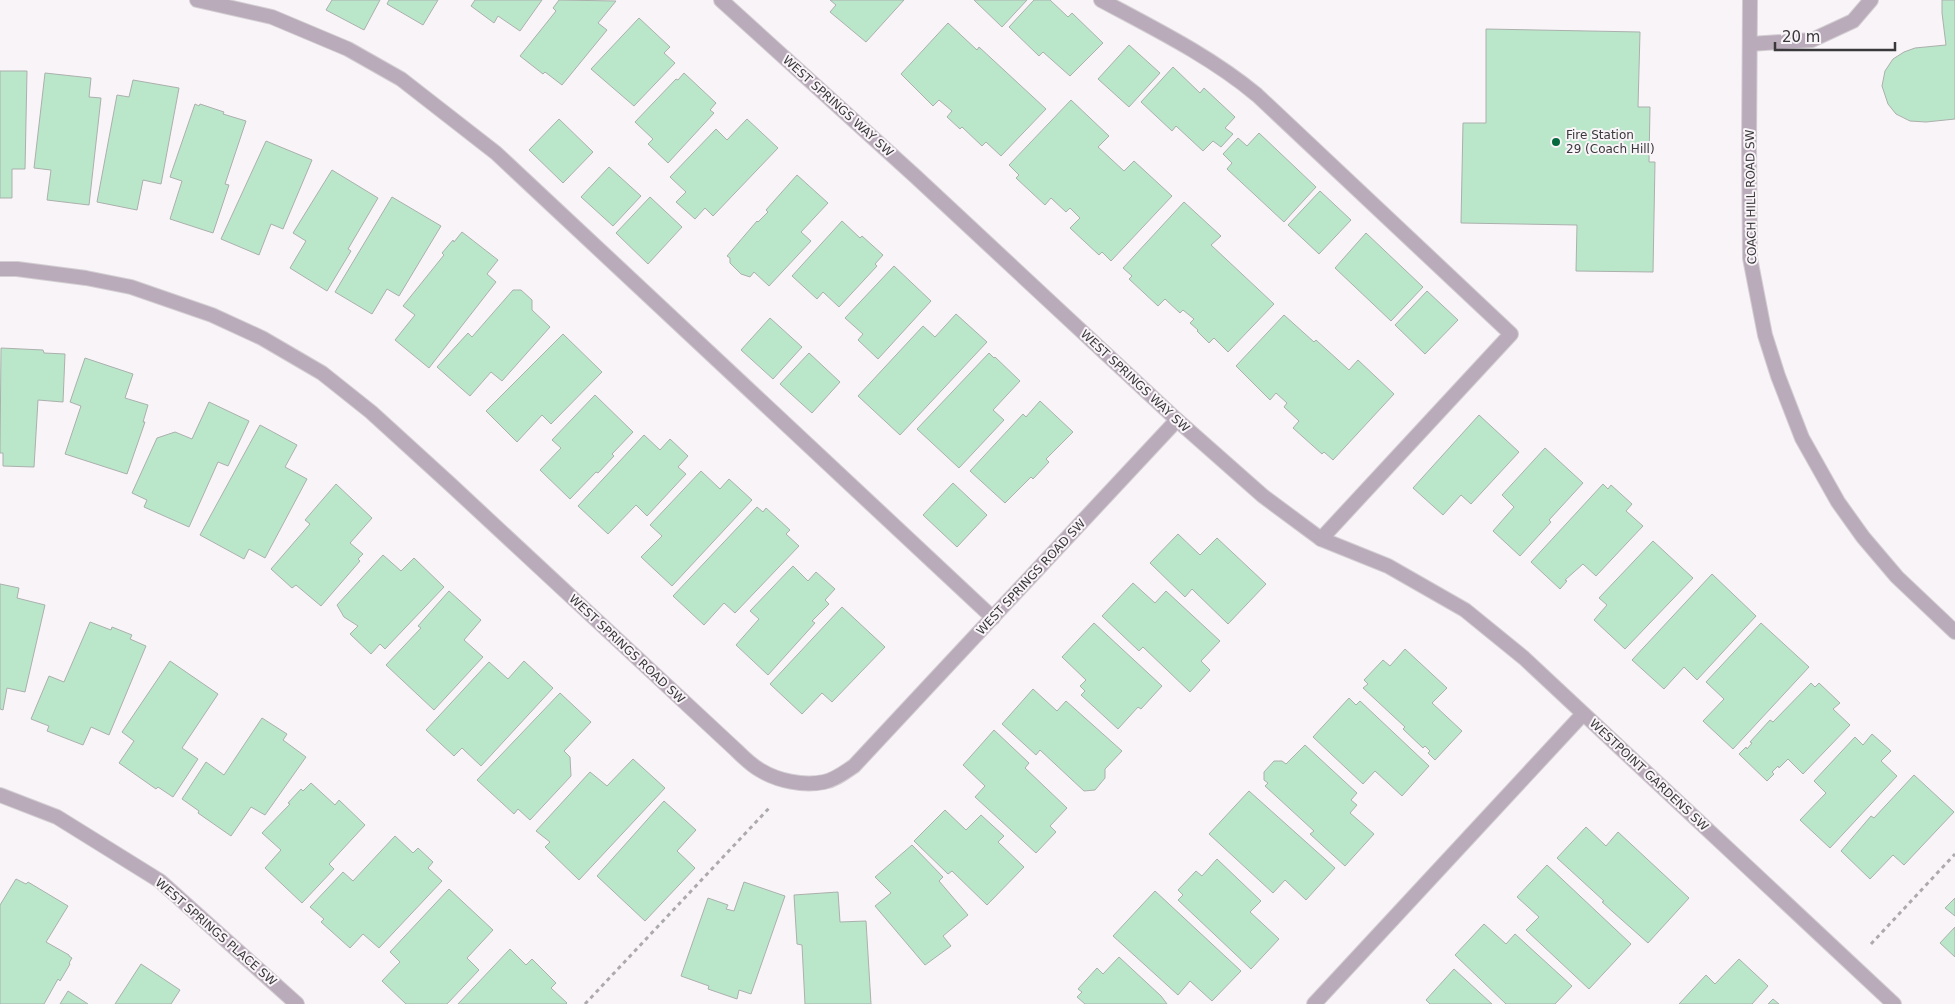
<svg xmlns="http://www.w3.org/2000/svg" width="1955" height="1004" font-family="'DejaVu Sans',sans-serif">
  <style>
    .building { fill: #bae7ca; stroke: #abb0ad }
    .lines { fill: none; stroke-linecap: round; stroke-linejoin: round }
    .service-casing { stroke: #d2ced2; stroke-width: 16 }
    .minor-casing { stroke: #d2ced2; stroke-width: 16 }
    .tertiary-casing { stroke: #d2ced2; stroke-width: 16 }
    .path { stroke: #adaaad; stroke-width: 3; stroke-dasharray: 4 4; stroke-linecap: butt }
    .service { stroke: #baabba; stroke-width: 14 }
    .minor { stroke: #baabba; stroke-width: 14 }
    .tertiary { stroke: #baabba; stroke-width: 14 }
    .poi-dot { fill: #06693d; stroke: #f8f4f8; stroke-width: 2 }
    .labels { text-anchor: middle; stroke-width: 4; stroke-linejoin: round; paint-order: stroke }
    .street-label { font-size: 12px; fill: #3a383a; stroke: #f8f4f8 }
    .poi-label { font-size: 12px; fill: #3a383a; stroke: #f8f4f8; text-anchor: start }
  </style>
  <rect width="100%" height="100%" fill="#f8f4f8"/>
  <g class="building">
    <path d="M332 0H380L364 30 326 10Z"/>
    <path d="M389 0H438L423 25 387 4Z"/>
    <path d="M475 0H542L520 31 498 16 494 23 471 6Z"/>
    <path d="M559 0 616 1 598 23 607 30 562 85 545 72 543 74 520 56 556 11 553 8Z"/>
    <path d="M830 0H904L866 42 830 12 836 5Z"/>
    <path d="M974 0H1027L1002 27Z"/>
    <path d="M1034 0H1050L1068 17 1072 13 1103 43 1070 76 1043 52 1039 56 1009 27Z"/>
    <path d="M1942 0H1955V119L1926 122 1910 121 1896 114 1888 104 1882 86 1885 71 1893 59 1904 52 1915 48 1946 45 1942 13Z"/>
    <path d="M639 18 670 47 664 53 675 63 634 106 591 69Z"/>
    <path d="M948 23 977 50 979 47 1046 109 1001 156 986 142 982 146 962 127 960 129 947 117 952 111 939 100 933 106 901 74Z"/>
    <path d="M1486 29 1640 32 1638 107H1650L1649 162H1655L1653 272 1576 271 1577 225 1461 223 1463 123H1486Z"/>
    <path d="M1129 45 1160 73 1129 107 1098 79Z"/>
    <path d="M1173 67 1200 93 1204 88 1235 117 1225 128 1233 134 1221 147 1213 141 1203 151 1176 126 1172 131 1141 102Z"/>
    <path d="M0 71H27L25 169H12V198H0Z"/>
    <path d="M45 73 91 78 89 97 101 98 89 205 47 200 51 170 34 168Z"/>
    <path d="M684 73 716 103 710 110 714 113 668 163 648 144 653 139 635 122 676 79 678 80Z"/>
    <path d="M133 80 179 88 161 184 143 180 137 210 97 202 117 95 129 97Z"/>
    <path d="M1071 100 1109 136 1098 147 1124 171 1134 161 1172 196 1111 261 1102 252 1099 255 1070 228 1080 218 1070 208 1066 212 1051 198 1045 205 1016 178 1019 175 1009 165Z"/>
    <path d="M195 104 199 106 200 104 224 112 223 114 246 121 225 184 229 185 213 233 170 219 182 181 170 177Z"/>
    <path d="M559 119 593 152 563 183 529 150Z"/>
    <path d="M747 119 778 148 713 216 705 208 695 219 676 202 686 192 670 177 716 129 727 140Z"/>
    <path d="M1259 133 1316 187 1284 222 1227 169 1232 163 1223 154 1238 138 1247 146Z"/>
    <path d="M266 141 312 160 283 229 271 224 259 255 221 239Z"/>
    <path d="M609 167 641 196 613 226 581 197Z"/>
    <path d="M332 170 378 198 348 249 351 251 327 291 290 268 306 241 293 233Z"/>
    <path d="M797 175 828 203 801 232 811 241 769 286 754 272 750 277 741 274 730 263V258L727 256 757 221 758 222 768 212 766 210Z"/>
    <path d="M1320 191 1351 220 1319 254 1288 225Z"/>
    <path d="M392 197 441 226 399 296 387 289 372 314 335 292Z"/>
    <path d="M650 197 682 227 648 264 616 233Z"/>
    <path d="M1184 202 1221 236 1211 245 1274 304 1228 352 1214 338 1209 343 1197 331 1198 330 1190 323 1194 319 1183 310 1180 313 1165 299 1158 306 1129 279 1132 276 1123 268Z"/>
    <path d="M842 221 860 238 862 236 883 255 875 264 877 266 839 307 823 292 817 299 792 276Z"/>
    <path d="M462 232 498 260 487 274 496 282 429 368 395 340 415 315 403 306 444 255 442 253 453 240 454 242Z"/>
    <path d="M1366 233 1423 287 1391 321 1335 268Z"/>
    <path d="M894 266 931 301 878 359 858 340 863 334 845 318Z"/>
    <path d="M513 290H521L532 300V310L550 327 502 381 491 372 470 396 437 367 468 333 472 337Z"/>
    <path d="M1427 291 1458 320 1425 354 1395 325Z"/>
    <path d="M956 314 987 342 900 435 858 396 923 326 935 337Z"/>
    <path d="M1284 315 1314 342 1316 340 1349 370 1358 360 1394 394 1333 460 1324 452 1322 454 1293 428 1299 421 1284 407 1287 403 1276 393 1270 400 1236 366Z"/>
    <path d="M770 318 802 347 773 379 741 350Z"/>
    <path d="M563 334 602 372 551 424 542 415 517 442 486 411Z"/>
    <path d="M1 348 43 350 44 353 65 354 63 402 38 400 34 467 3 466V453H0Z"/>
    <path d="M809 353 840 382 812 413 780 384Z"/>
    <path d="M989 353 994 358 995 357 1020 381 993 410 1004 420 959 468 917 429Z"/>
    <path d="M85 358 133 374 125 398 148 405 143 422H145L127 474 65 454 81 406 70 402Z"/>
    <path d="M595 395 633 432 612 454 614 456 598 473 596 472 570 499 540 470 561 448 552 440Z"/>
    <path d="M1040 401 1073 432 1046 459 1049 462 1033 479 1031 477 1005 503 970 471 1023 414 1026 417Z"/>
    <path d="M209 402 249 421 228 466 218 462 189 527 144 507 147 500 132 493 157 438 175 432 192 439Z"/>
    <path d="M1479 415 1519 452 1471 504 1461 495 1443 515 1413 488Z"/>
    <path d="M260 425 297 445 285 467 307 479 265 558 249 549 244 559 200 535Z"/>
    <path d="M644 435 660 450 670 439 688 456 678 467 686 474 647 516 636 505 608 534 578 506Z"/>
    <path d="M1545 448 1583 483 1549 520 1551 522 1520 556 1493 531 1514 507 1502 495Z"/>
    <path d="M701 471 720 489 729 479 752 500 672 586 641 557 662 536 650 525Z"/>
    <path d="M953 483 987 515 957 547 923 515Z"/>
    <path d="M336 484 372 518 350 543 363 554 358 559 360 561 321 606 296 585 292 588 271 569 310 524 305 520Z"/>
    <path d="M1603 484 1608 489 1611 485 1632 504 1626 511 1643 526 1596 576 1583 564 1565 580 1567 581 1560 589 1531 562Z"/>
    <path d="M757 507 763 512 766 508 790 530 786 534 799 546 735 613 724 603 704 625 673 596Z"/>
    <path d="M1178 534 1200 555 1217 538 1266 584 1228 624 1192 589 1185 597 1150 563Z"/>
    <path d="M1653 541 1693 578 1625 649 1594 620 1607 605 1599 598Z"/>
    <path d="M383 555 401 571 414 558 444 587 385 649 380 644 371 654 350 634 358 626 344 617 337 605Z"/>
    <path d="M793 566 808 581 816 572 835 589 825 600 829 604 812 621 815 623 768 675 736 645 759 619 750 611Z"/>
    <path d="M1712 574 1756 616 1697 680 1684 667 1664 689 1632 660Z"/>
    <path d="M1133 583 1155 603 1166 591 1220 641 1201 661 1210 670 1190 692 1143 647 1139 651 1102 616Z"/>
    <path d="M0 584 19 588 17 598 45 605 25 692 7 688 3 710 0 709Z"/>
    <path d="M449 591 481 620 464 640 483 657 434 710 386 665 421 628 418 626Z"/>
    <path d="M842 607 885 647 832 702 822 693 802 714 770 684Z"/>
    <path d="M90 622 111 630 112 627 132 635 130 639 146 646 109 735 91 727 83 745 47 731 49 726 31 719 49 676 64 682Z"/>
    <path d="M1094 623 1162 686 1141 709 1138 707 1118 729 1081 695 1085 691 1080 686 1086 680 1062 657Z"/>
    <path d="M1761 623 1809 667 1733 749 1703 721 1724 699 1706 682Z"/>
    <path d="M1405 649 1447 688 1432 703 1462 731 1435 760 1428 753 1430 751 1425 746 1423 748 1403 729 1405 727 1363 688 1368 684 1364 680 1383 660 1390 666Z"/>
    <path d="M170 661 218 694 182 748 198 759 173 797 158 787 156 789 119 763 134 741 122 732Z"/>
    <path d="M524 661 553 688 481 766 462 748 454 756 426 730 489 662 508 679Z"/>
    <path d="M1811 683 1815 687 1819 683 1840 703 1833 709 1850 725 1803 774 1788 759 1779 768 1778 766 1772 772 1774 774 1767 781 1739 754 1746 747 1747 749 1752 743 1750 742 1770 720 1773 722Z"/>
    <path d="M1033 689 1057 711 1066 701 1122 751 1105 769V778L1095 790 1084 791 1040 750 1036 755 1002 724Z"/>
    <path d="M560 693 591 722 564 751 570 757 571 776 530 820 518 809 514 814 477 780Z"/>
    <path d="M1349 698 1356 705 1360 701 1429 766 1402 796 1375 771 1363 784 1313 737Z"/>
    <path d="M262 718 287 734 283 740 306 757 265 815 251 807 231 836 198 813 199 811 182 799 206 762 224 775Z"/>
    <path d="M994 730 1029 763 1025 768 1067 808 1050 826 1056 832 1036 853 975 797 985 786 963 765Z"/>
    <path d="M1872 734 1891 751 1881 761 1897 776 1830 848 1800 820 1826 793 1814 781 1855 737 1863 745Z"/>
    <path d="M1305 745 1357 793 1351 800 1357 805 1350 813 1374 834 1345 866 1310 834 1314 831 1265 786 1268 783 1264 780V772L1274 761H1282L1286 764Z"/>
    <path d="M633 759 665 788 579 880 545 847 550 842 536 831 590 772 607 786Z"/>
    <path d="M1914 775 1954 812 1904 865 1893 855 1870 879 1841 851 1871 816 1874 818Z"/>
    <path d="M311 783 335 805 339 800 365 825 329 864 334 869 302 903 265 868 281 850 262 833 290 804 288 803 301 789 303 791Z"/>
    <path d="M1249 791 1335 868 1306 900 1285 880 1273 893 1209 834Z"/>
    <path d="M664 801 696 830 677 851 695 868 645 921 597 876Z"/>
    <path d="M945 810 966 830 981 815 1004 836 998 842 1024 867 987 905 952 871 948 874 914 841Z"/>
    <path d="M1586 827 1606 846 1618 832 1689 898 1648 943 1613 912 1602 902 1604 901 1557 858Z"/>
    <path d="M395 836 413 853 418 848 433 862 428 868 442 881 379 948 363 934 350 948 321 922 324 919 310 907 343 872 353 881Z"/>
    <path d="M912 845 943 877 939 881 968 915 943 936 951 946 925 965 875 906 891 893 875 877Z"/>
    <path d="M1217 859 1261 901 1250 912 1279 939 1251 969 1178 900 1183 895 1178 890 1196 871 1202 876Z"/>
    <path d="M1547 865 1631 944 1589 989 1526 930 1539 917 1517 897Z"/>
    <path d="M16 879 26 884 28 882 68 906 46 942 69 955V956L72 958 69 963 70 964 60 981 58 979 44 1004H0V905Z"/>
    <path d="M744 882 785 896 751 994 739 990 737 999 708 989 709 986 681 976 708 898 728 905 726 909 734 911Z"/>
    <path d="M449 889 493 930 467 958 479 970 447 1004H406L382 981 400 962 390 952Z"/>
    <path d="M1155 891 1241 971 1212 1001 1190 981 1178 995 1113 936Z"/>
    <path d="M838 892 840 922 866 921 871 1004H805L802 945 797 944 794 895Z"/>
    <path d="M1955 898V916L1945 908Z"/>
    <path d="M1484 924 1506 944 1515 934 1572 986 1555 1004H1506L1455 955Z"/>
    <path d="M1955 927V957L1940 943Z"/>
    <path d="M510 949 526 965 532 959 556 983 551 988 567 1003 566 1004H458Z"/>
    <path d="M1119 957 1161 996 1167 1004H1085L1077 997 1082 992 1078 989 1097 968 1103 974Z"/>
    <path d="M1739 959 1768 986 1752 1004H1679L1706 975 1715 984Z"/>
    <path d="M141 964 180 990 171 1004H115Z"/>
    <path d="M1454 969 1492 1004H1430L1426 1000Z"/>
    <path d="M68 991 88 1004H60Z"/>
    <path d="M1773 999 1779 1004H1768Z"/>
  </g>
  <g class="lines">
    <defs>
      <g id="service">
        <path d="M197 0 272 17 348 49 401 79 496 153 993 618"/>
        <path d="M1101 0C1155 29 1210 56 1257 95L1511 334 1321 539"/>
        <path d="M1750 44 1812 40 1853 21 1871 0"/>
      </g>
      <g id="minor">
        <path d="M721 0 915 176 1177 420 1263 496 1321 539 1388 566 1465 610 1524 658 1894 1004"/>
        <path d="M0 269H17L86 278 131 287 212 315 262 338 322 373 371 412 450 484 736 750C743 757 751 765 760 770 778 781 803 786 824 782 835 780 845 772 854 766L1177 420"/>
        <path d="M0 795 57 817 160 881 297 1004"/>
        <path d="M1314 1004 1583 714"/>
      </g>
      <path id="tertiary" d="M1750 0 1749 147 1750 258 1765 335 1778 376 1802 438 1838 502 1863 537 1897 577 1955 632"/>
    </defs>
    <use href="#service" class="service-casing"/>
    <use href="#minor" class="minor-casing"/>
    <use href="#tertiary" class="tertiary-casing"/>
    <g class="path">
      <path d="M1871 944 1955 854"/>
      <path d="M585 1004 771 806"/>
    </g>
    <use href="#service" class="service"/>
    <use href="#minor" class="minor"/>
    <use href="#tertiary" class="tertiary"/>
  </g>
  <circle class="poi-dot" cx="1556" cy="142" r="5"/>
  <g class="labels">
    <g class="street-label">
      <text transform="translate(838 106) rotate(42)" y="4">WEST SPRINGS WAY SW</text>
      <text transform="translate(1751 197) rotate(-91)" y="4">COACH HILL ROAD SW</text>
      <text transform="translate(1135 381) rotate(43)" y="4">WEST SPRINGS WAY SW</text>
      <text transform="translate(1031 577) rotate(-47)" y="4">WEST SPRINGS ROAD SW</text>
      <text transform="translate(627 649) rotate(43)" y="4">WEST SPRINGS ROAD SW</text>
      <text transform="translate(1649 775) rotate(43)" y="4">WESTPOINT GARDENS SW</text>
      <text transform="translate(216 932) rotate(41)" y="4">WEST SPRINGS PLACE SW</text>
    </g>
    <g class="poi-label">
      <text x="1566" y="139">Fire Station<tspan x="1566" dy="14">29 (Coach Hill)</tspan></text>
    </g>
  </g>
  <path d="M1775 42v8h120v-8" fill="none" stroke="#3a383a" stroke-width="2.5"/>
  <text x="1782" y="42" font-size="15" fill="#3a383a" stroke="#f8f4f8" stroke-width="4" paint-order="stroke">20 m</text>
</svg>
